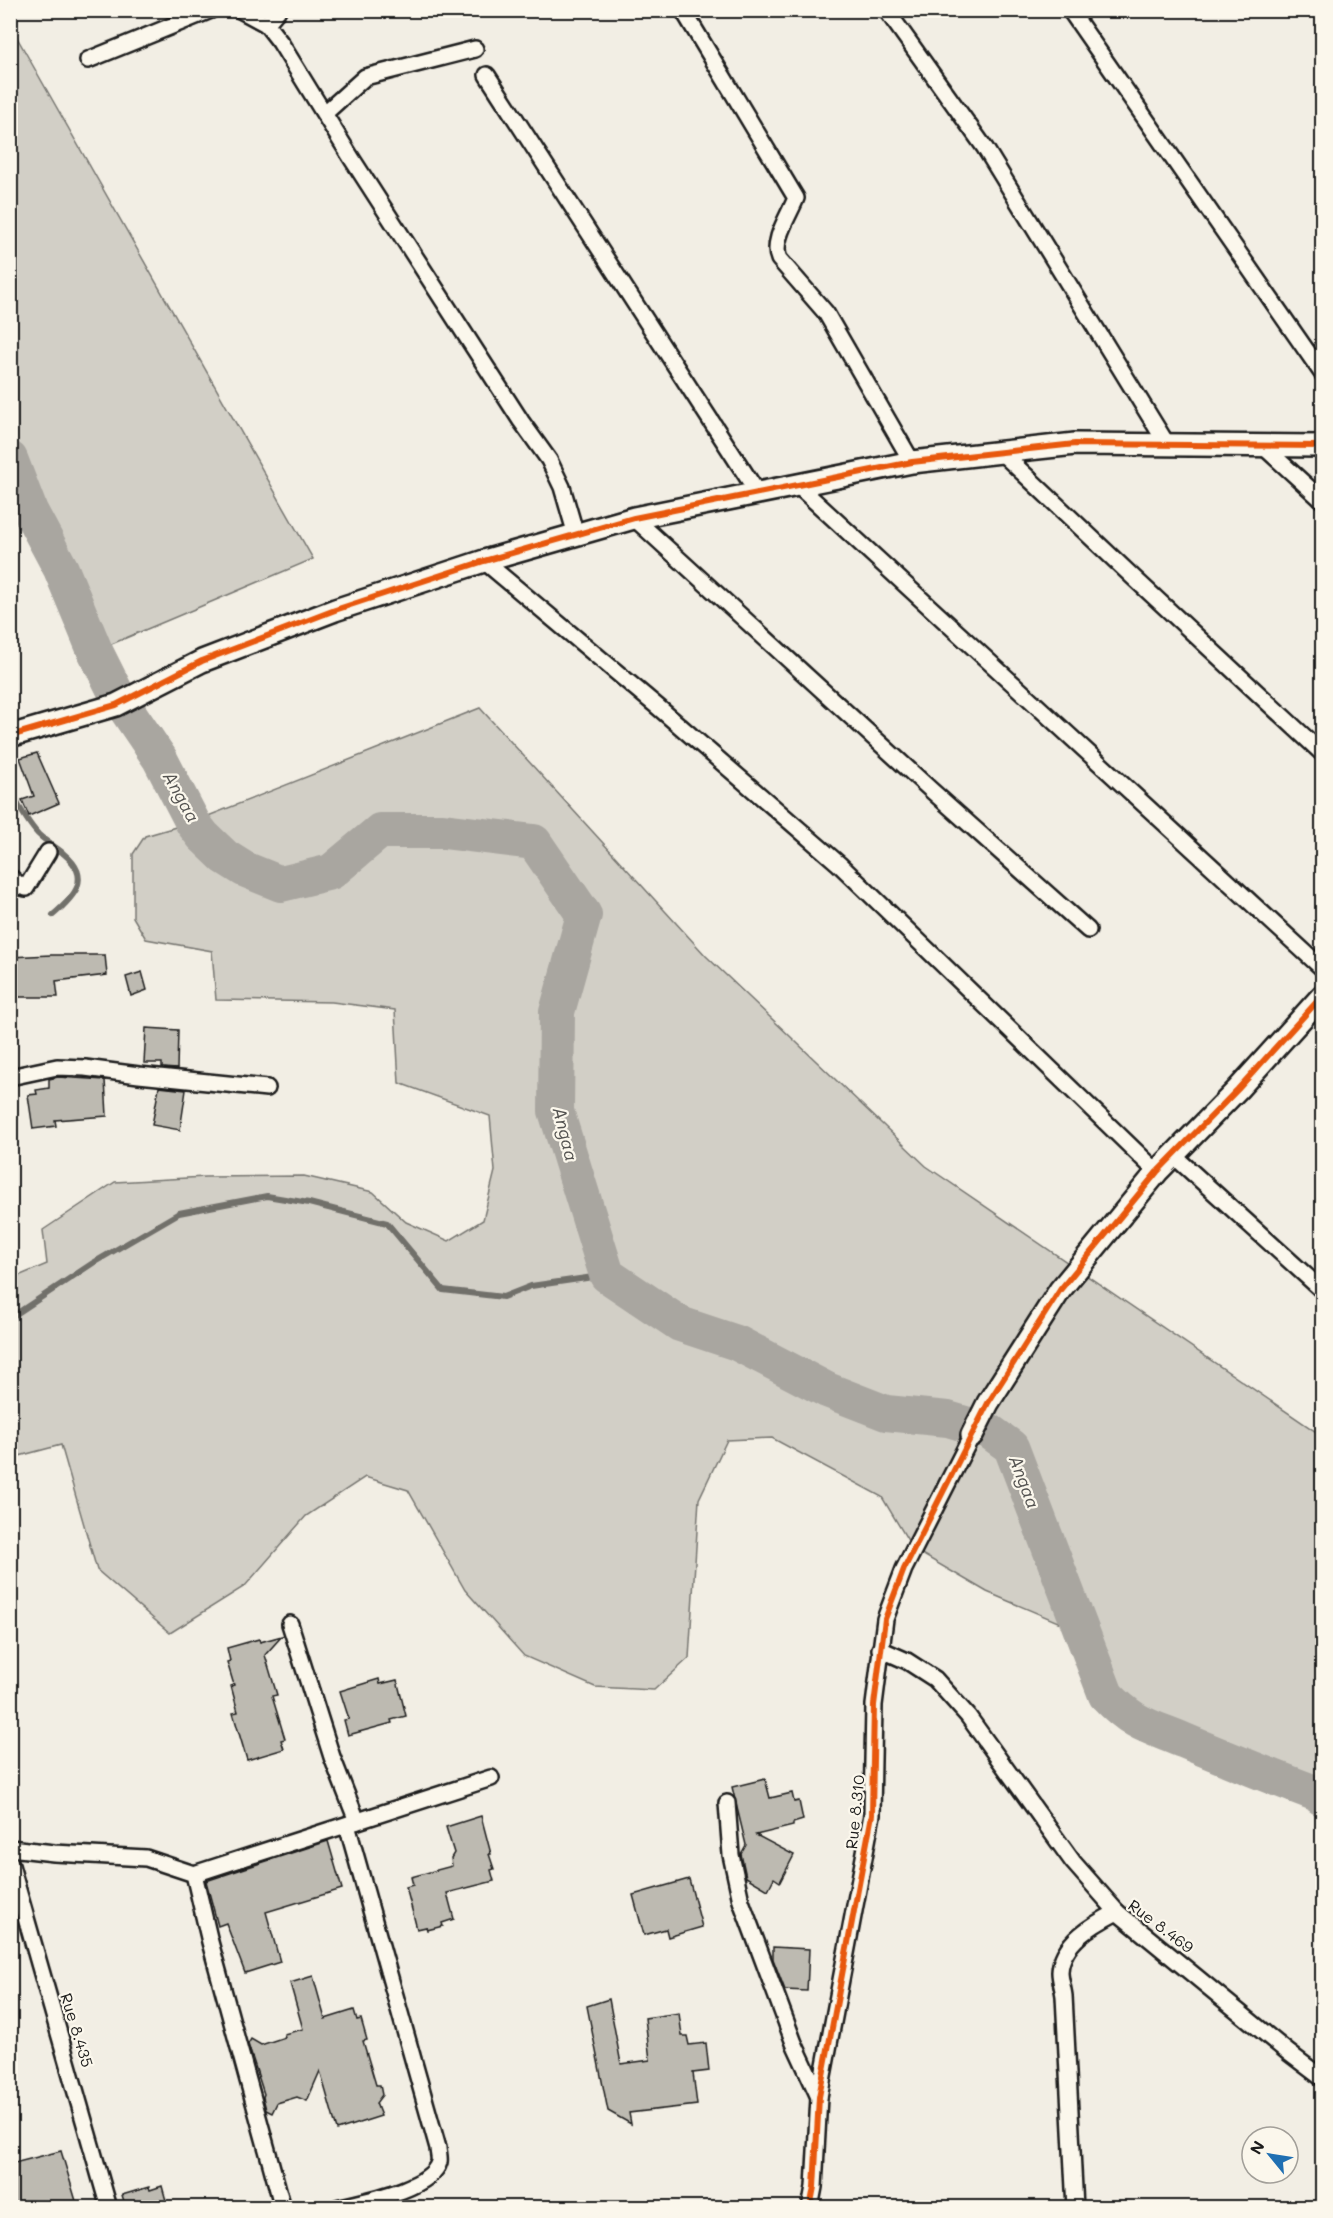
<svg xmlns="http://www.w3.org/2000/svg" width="1333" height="2218" font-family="Mali,sans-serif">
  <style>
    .green { fill: #d2cfc6; stroke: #777671; stroke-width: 1.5 }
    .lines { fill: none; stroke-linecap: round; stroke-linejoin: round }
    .stream { stroke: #716f6b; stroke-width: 6 }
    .river { stroke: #a9a6a0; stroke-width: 36 }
    .building { fill: #bdbab1; stroke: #1c1c1c; stroke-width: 1.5 }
    .street-casing { stroke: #1c1c1c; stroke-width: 20 }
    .secondary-casing { stroke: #1c1c1c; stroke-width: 26 }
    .street { stroke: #fbf7ec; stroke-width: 15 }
    .secondary { stroke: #fbf7ec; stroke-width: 21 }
    .cycleway-casing { stroke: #fbf7ec; stroke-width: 10 }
    .cycleway { stroke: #e8590c; stroke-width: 6 }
    .labels { text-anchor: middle; stroke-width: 4.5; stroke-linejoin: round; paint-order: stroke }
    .street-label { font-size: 16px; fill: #1c1c1c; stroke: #fbf7ec }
    .water-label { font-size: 18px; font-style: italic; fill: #545351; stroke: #fbf7ec }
  </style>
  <rect width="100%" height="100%" fill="#f2eee4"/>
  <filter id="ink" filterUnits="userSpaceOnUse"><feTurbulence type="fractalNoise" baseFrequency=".0167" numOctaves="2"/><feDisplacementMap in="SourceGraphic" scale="12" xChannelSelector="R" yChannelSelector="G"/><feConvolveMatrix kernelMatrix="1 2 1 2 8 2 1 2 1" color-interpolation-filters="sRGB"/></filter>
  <g filter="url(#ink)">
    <g class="green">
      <path d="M11 27 313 559 95 651 61 569 30 511 11 459Z"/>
      <path d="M480 708 706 956 926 1166 1322 1436V1798L1315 1793C1272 1777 1229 1760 1187 1742 1158 1729 1130 1723 1108 1697 1096 1682 1088 1653 1084 1633L987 1592 913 1549 882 1497 772 1438 727 1440 699 1499 689 1658 654 1690 595 1687 524 1656 465 1590 408 1490 365 1477 306 1516 245 1586 170 1633 97 1570 61 1445 19 1456 11 1439V1279L47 1264 43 1230 115 1182 205 1177 304 1176 373 1192 406 1222 449 1241 483 1220 495 1171 490 1116 399 1083 395 1010 332 1002 216 1000 212 951 146 939 133 917V854L145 836 193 822Z"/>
    </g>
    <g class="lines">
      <g class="stream">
        <path d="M10 790C18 805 26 821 38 834 46 842 56 847 64 854 93 878 74 897 53 915"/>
        <path d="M10 1318 93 1263 179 1213 267 1196 309 1203 387 1223 443 1290 503 1297 531 1286 607 1275"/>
      </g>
      <path class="river" d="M10 459 30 511 61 569 95 651 118 697 160 759 193 823 203 836 225 857 244 869 281 884 331 872 380 831H443L534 842 584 915 557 1012 556 1111 607 1275 680 1324 737 1343 827 1390 886 1413 948 1419 989 1431 1011 1447 1106 1695C1134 1725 1149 1726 1185 1741 1228 1759 1271 1777 1315 1793L1322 1798"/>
    </g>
    <g class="building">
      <path d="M37 753 59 803 29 816 22 800 34 796 20 758Z"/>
      <path d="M51 955H105L107 975 56 981 58 997H10V957Z"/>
      <path d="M142 972 147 990 131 996 126 977Z"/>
      <path d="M146 1028 178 1030 177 1069 162 1068V1063H144Z"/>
      <path d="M58 1077 105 1080 107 1116 55 1120 56 1126 33 1129 28 1095 37 1094 36 1090 49 1088V1079Z"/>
      <path d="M159 1087 186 1090 180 1130 152 1125Z"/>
      <path d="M282 1636 265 1655 277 1695 272 1696 285 1739 281 1740 284 1749 247 1760 233 1713 238 1712 231 1686 234 1685 227 1662 230 1661 227 1648 259 1639 260 1642Z"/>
      <path d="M379 1679 380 1684 397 1680 406 1716 391 1720 392 1723 348 1735 344 1720 349 1719 340 1691Z"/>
      <path d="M765 1779 770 1798 792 1793 794 1802 799 1801 803 1820 793 1823V1826L756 1835 794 1855 780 1882 774 1878 768 1890 746 1877 741 1854 746 1845 732 1787Z"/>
      <path d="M481 1816 491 1854H489L494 1869 491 1870 494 1881 447 1893 454 1919 442 1923 443 1926 427 1930 426 1927 417 1929 406 1887 413 1885 411 1877 452 1866 451 1858 454 1853 446 1827Z"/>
      <path d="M328 1841 342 1889 266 1912 280 1962 245 1973 226 1923 218 1926 206 1881Z"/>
      <path d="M689 1879 702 1927 668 1937 666 1929 644 1935 633 1895Z"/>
      <path d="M773 1947 809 1949 807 1991 785 1990 773 1959Z"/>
      <path d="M313 1976 325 2019 354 2010 357 2020 361 2019 367 2040 363 2041 376 2085H380L382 2095 376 2103 381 2116 337 2130 320 2071 307 2101 297 2097 277 2103 272 2113 266 2110 263 2097 264 2094 248 2044 251 2039 261 2045 285 2037 284 2034 303 2029 290 1983Z"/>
      <path d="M609 1999 621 2064 650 2060 645 2018 679 2013 682 2036H687L689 2045 706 2043 709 2071 693 2073 697 2105 629 2113 631 2124 608 2111 587 2006Z"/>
      <path d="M61 2151 76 2201 53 2208H10V2164Z"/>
      <path d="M162 2186 168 2208H126L122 2195 149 2187 150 2190Z"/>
    </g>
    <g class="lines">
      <defs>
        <g id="street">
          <path d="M240 10 266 24 280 42 352 159 521 421 549 460 562 487 576 535"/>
          <path d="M683 10 796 198C789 216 771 241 779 259L826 313 912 462"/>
          <path d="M887 11 985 148 1168 446"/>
          <path d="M1072 13 1322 373"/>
          <path d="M266 24 278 10"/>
          <path d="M88 60 211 10"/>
          <path d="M487 75 757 492"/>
          <path d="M325 113 365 77 475 49"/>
          <path d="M1263 446 1322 500"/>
          <path d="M1003 454 1134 578 1322 753"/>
          <path d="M796 484 1322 968"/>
          <path d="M634 518 931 790 1088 930"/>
          <path d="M484 561 658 707 839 864 1157 1172"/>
          <path d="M10 877 22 887 26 888 48 852"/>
          <path d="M10 1077 57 1067 85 1068 139 1075 267 1088"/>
          <path d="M1173 1155 1322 1290"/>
          <path d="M290 1624 332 1757 357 1821"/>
          <path d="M880 1649 907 1661 935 1679 968 1716 1073 1862 1117 1912"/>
          <path d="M727 1803 731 1855 741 1901 794 2043 819 2097"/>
          <path d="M10 1848 54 1853 146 1858 194 1874 210 1942 283 2208"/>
          <path d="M10 1862 109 2208"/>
          <path d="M194 1874 491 1778"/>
          <path d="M337 2208C361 2202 432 2189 439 2162 440 2158 438 2152 438 2148L347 1825"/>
          <path d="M810 2208 814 2187 819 2097 872 1815 874 1705 885 1619 904 1569 972 1435"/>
          <path d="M1075 2208 1064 1996C1063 1988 1060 1979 1060 1972 1061 1942 1094 1924 1117 1912L1289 2053 1322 2078"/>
        </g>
        <g id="secondary">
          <path d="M10 736 116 705 202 661 335 610 484 561 634 518 912 462 1075 444 1322 446"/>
          <path d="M972 1435 988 1403 1060 1290 1157 1172 1238 1089 1322 996"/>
        </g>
      </defs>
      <use href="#street" class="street-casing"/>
      <use href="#secondary" class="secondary-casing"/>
      <use href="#street" class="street"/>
      <use href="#secondary" class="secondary"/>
      <defs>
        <g id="cycleway">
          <path d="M10 736 116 705 202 661 335 610 484 561 634 518 912 462 1075 444 1322 446"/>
          <path d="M810 2208 814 2187 819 2097 872 1815 874 1705 885 1619 904 1569 988 1403 1060 1290 1157 1172 1238 1089 1322 996"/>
        </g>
      </defs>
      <use href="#cycleway" class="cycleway-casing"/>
      <use href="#cycleway" class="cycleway"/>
    </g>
  </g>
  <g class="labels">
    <g class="street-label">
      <text transform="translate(855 1812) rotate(-84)" y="6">Rue 8.310</text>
      <text transform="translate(1161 1926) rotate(37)" y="6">Rue 8.469</text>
      <text transform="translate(77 2030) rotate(73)" y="6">Rue 8.435</text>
    </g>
    <g class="water-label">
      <text transform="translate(181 797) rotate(61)" y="6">Angaa</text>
      <text transform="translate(565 1134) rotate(76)" y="6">Angaa</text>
      <text transform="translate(1024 1482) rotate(69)" y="6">Angaa</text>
    </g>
  </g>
  <rect width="1333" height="2218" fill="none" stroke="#fbf7ec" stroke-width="36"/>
  <rect x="18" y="18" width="1297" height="2182" fill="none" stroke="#1c1c1c" stroke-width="2" filter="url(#ink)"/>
  <g transform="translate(1270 2155) rotate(300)"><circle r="28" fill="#fbf7ec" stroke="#a29f99" stroke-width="1.5"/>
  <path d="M0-4.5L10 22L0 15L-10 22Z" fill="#1f6fb2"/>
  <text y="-9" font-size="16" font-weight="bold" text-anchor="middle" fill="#1c1c1c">N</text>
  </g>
</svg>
